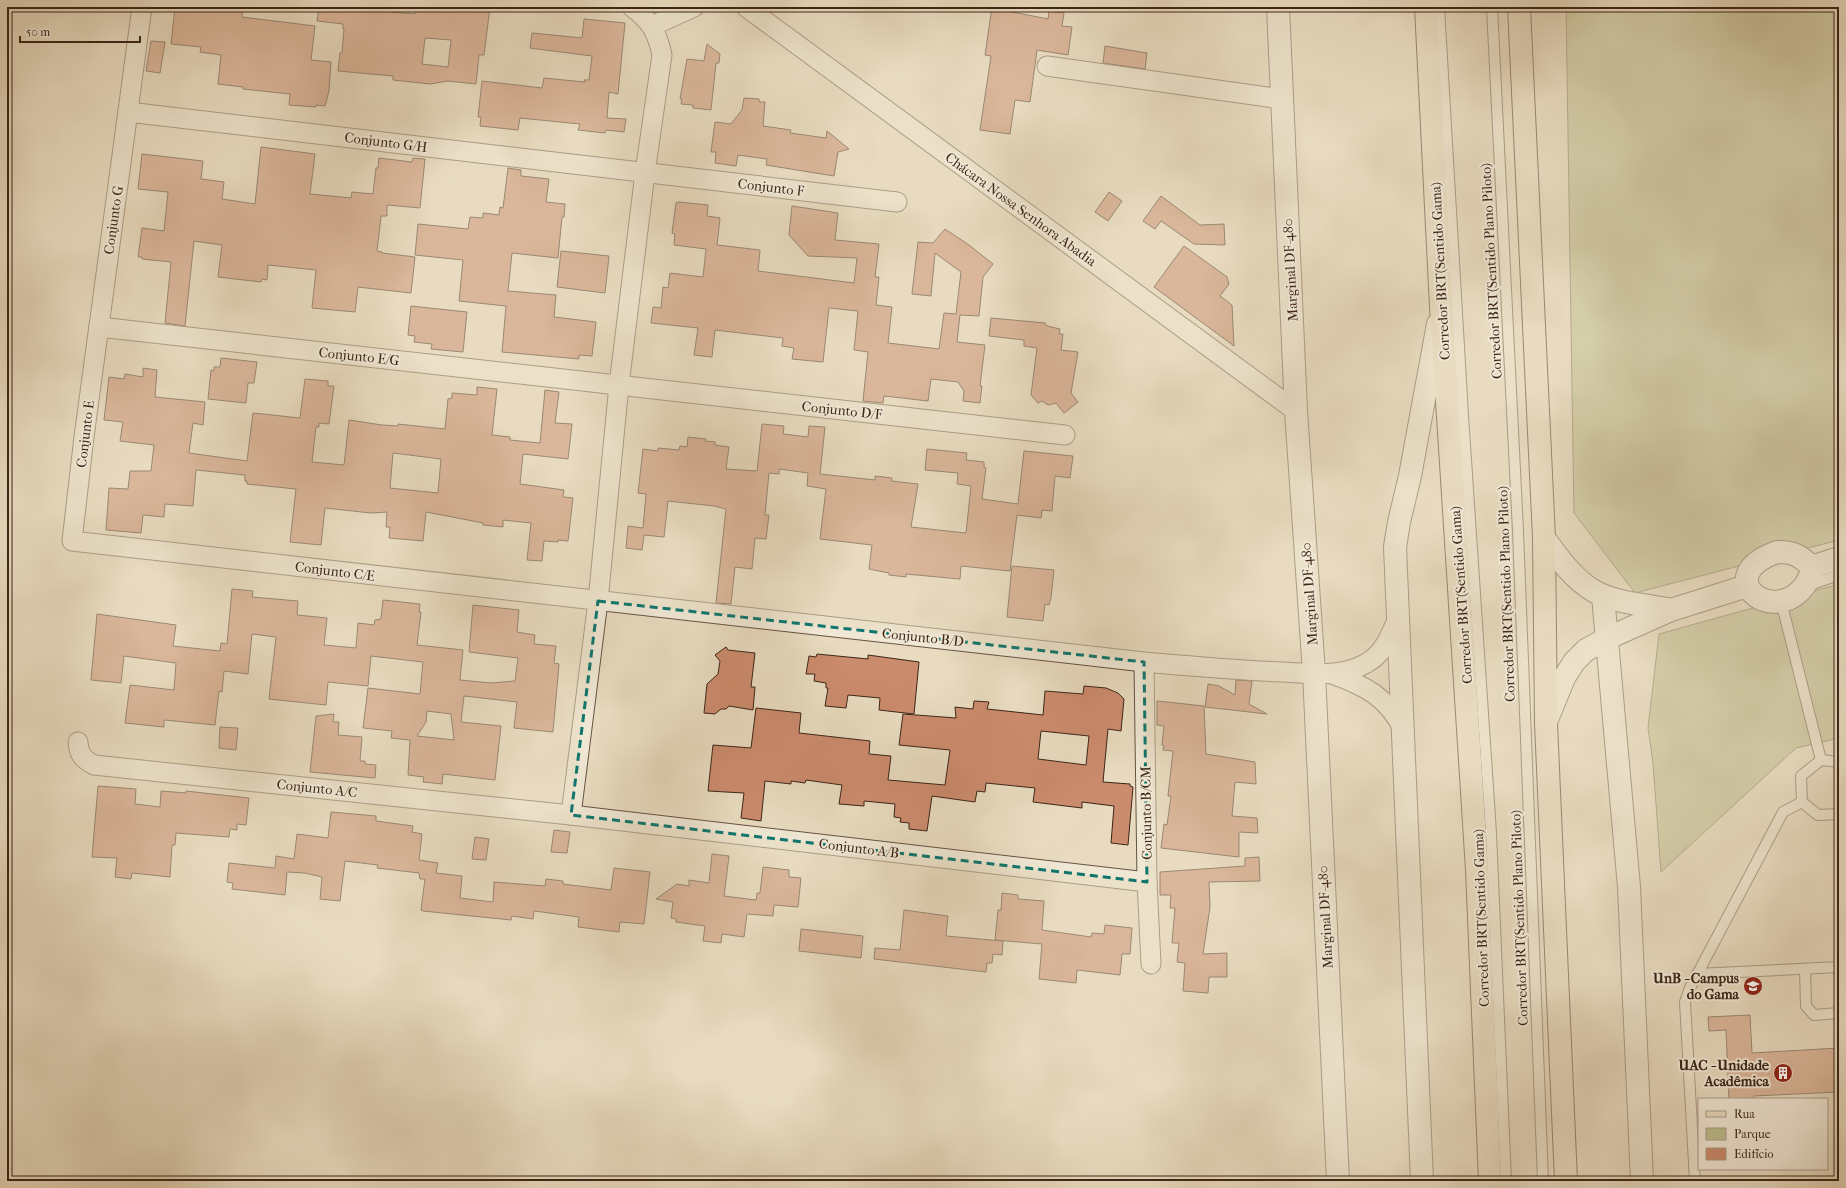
<svg xmlns="http://www.w3.org/2000/svg" width="1846" height="1188" font-family="'IM FELL French Canon',serif">
  <style>
    .green { fill: #bdbe8e; stroke: #7c7253 }
    .building { fill: #cb8b6d; stroke: #3c2518; fill-rule: evenodd }
    .lines { fill: none; stroke-linecap: round; stroke-linejoin: round }
    .service-casing { stroke: #675242; stroke-width: 12 }
    .minor-casing { stroke: #675242; stroke-width: 21 }
    .tertiary-casing { stroke: #675242; stroke-width: 24 }
    .primary-casing { stroke: #3c2518; stroke-width: 24 }
    .service { stroke: #f0e8d5; stroke-width: 10 }
    .minor { stroke: #f0e8d5; stroke-width: 19 }
    .tertiary { stroke: #f0e8d5; stroke-width: 22 }
    .primary { stroke: #e8dbbf; stroke-width: 22 }
    .marked { fill: none; stroke: #0f766e; stroke-width: 3; stroke-dasharray: 8 5; stroke-linejoin: round }
    .labels { text-anchor: middle; stroke-width: 4; stroke-linejoin: round; paint-order: stroke }
    .street-label { font-size: 14px; fill: #3c2518; stroke: #f0e8d5 }
    .poi-label { font-size: 14px; font-weight: bold; fill: #3c2518; stroke: #f0e8d5; text-anchor: end }
  </style>
  <rect width="100%" height="100%" fill="#e8dbbf"/>
  <filter id="stains"><feTurbulence type="fractalNoise" baseFrequency=".005" numOctaves="4"/><feColorMatrix values="0 0 0 0 .2 0 0 0 0 .09 0 0 0 0 .02 0 0 0 .5 -.17"/></filter>
  <radialGradient id="worn" r=".72"><stop offset=".6" stop-color="#630" stop-opacity="0"/><stop offset="1" stop-color="#630" stop-opacity=".3"/></radialGradient>
  <g class="green">
    <path d="M1566 7H1839V540L1635 593 1574 513Z"/>
    <path d="M1839 584V738L1796 748 1661 872 1653 763 1648 728 1659 634Z"/>
  </g>
  <g class="building">
    <path d="M175 7H243L242 17 315 26 311 60 331 62 329 91 325 106 316 105V107L289 105 290 94 243 89V87L218 84 221 55 200 52 201 47 171 44Z"/>
    <path d="M319 7H390V12L415 14 416 7H490L484 55H479L476 84 448 81 430 84 393 80V76L338 71 340 53H342L344 29H343V24L317 21ZM425 38 451 40 448 67 422 64Z"/>
    <path d="M992 7H1008L1007 11 1048 19 1049 11 1064 13 1062 26 1072 27 1068 55 1037 50 1030 102 1015 100 1010 134 980 130 991 56 985 55Z"/>
    <path d="M584 19 625 23 618 94 609 92 607 118 626 119 624 132 606 130 605 133 578 130 580 124 520 118 518 130 480 126 481 117H478L482 81 542 88 544 78 585 82 584 80H589L592 56 530 48 532 33 582 38Z"/>
    <path d="M151 41 165 42 160 73 146 71Z"/>
    <path d="M707 44 720 54 719 63H716L711 110 693 108V105L681 104 682 99H680L687 59 704 61Z"/>
    <path d="M1105 46 1147 53 1145 69 1103 63Z"/>
    <path d="M744 98 759 99V102H765L763 126 791 130 790 133 826 138 827 131 849 149 838 152 834 176 766 165 767 159 738 155 736 166 715 163 716 152H711L715 122 731 124 742 110Z"/>
    <path d="M261 147 315 154 310 194 351 198 352 192 373 194 376 168H378L379 158 412 162 413 158 425 159 420 208 387 205V216H381L380 225 377 251 382 252V253L415 257 411 293 358 287 355 312 312 308 316 270 268 265 267 280 262 279 261 282 218 277 222 245 194 241 185 326 165 323 171 262 142 259V257H138L142 228 164 231 168 192 138 189 142 154 203 161 201 179 224 182 222 199 255 204Z"/>
    <path d="M508 168 521 170V176L549 179 546 202 565 204 564 217H562L558 258 512 253 508 291 556 295 554 317 596 322 592 356 579 355V359L502 352 506 306 459 301 463 260 415 255 418 224 468 229 470 217 483 218V213L499 215 500 207 503 208Z"/>
    <path d="M1109 192 1122 201 1108 221 1095 212Z"/>
    <path d="M1161 196 1200 225 1224 224 1225 245 1194 244 1161 221 1155 229 1143 221Z"/>
    <path d="M678 202 708 205 707 216 720 218 717 245 760 250 758 271 854 283 857 258 808 256 789 235 792 206 838 213 835 240 879 244 875 277H879L876 305 892 307 888 343 939 349 944 313 956 314 961 272 935 253 931 296 912 294 918 242 933 243 945 229 969 245 993 264 983 277 979 316 960 315 957 342 985 345 980 386H982L980 403 963 401 964 391 958 382 931 379 928 401 884 396 883 403 863 401 868 352 854 350 858 311 829 308 823 362 792 359 794 348 782 346 783 338 715 330 712 357 694 355 698 328 651 323 653 307 661 308 663 287 668 288 670 273 703 277 706 249 674 245 675 234 672 233 676 203Z"/>
    <path d="M1184 246 1227 277 1229 284 1220 296 1232 305 1234 346 1154 287Z"/>
    <path d="M561 251 609 256 605 293 557 287Z"/>
    <path d="M411 306 467 312 463 352 431 349 432 344 414 342 415 336 408 335Z"/>
    <path d="M991 318 1045 323 1047 326 1060 329 1059 334H1063L1061 350 1078 352 1071 393 1078 402 1064 413 1056 403 1048 405 1042 401 1038 403 1031 395 1037 348 1024 346V340L989 336Z"/>
    <path d="M221 358 257 362 254 383H248L246 403 208 399 211 370 214 371V367H220Z"/>
    <path d="M143 368 157 370 155 397 205 402 203 425 193 423 189 453 247 461 253 413 300 418 305 379 328 381V386H334L329 424 319 423V427H316L312 462 344 465 349 420 382 425 398 426V424L445 429 448 399 452 398V393L477 395V387L497 389 492 435 510 437V440L540 443 545 390 559 392 555 423 572 424 568 459 523 454 520 484 564 490 563 497 573 498 568 541 558 540V542L544 541 542 561 527 560 531 523 503 520V527L483 525V523L473 521 426 512 423 541 389 538 390 527H386L387 512 371 513 325 508 321 545 290 542 296 489 247 484V481H245V475L196 470 193 506 165 504 164 517 143 515 141 533 106 530 109 488 128 489 130 471H151L154 445 120 441 123 422 104 420 109 377 124 379 125 374 143 377ZM393 453 441 459 438 493 390 488Z"/>
    <path d="M762 424 784 426 783 434 808 437 809 426 825 427 820 474 875 480V476L892 478 891 481 918 484 911 527 966 533 971 486 957 484 958 473 925 470 927 449 967 453 966 460 984 462V467L986 468 982 499 1018 504 1024 451 1073 456 1070 478 1055 476 1052 511 1042 510 1041 518 1017 515 1010 571 961 566 960 579 906 574V577L889 575V573L869 569 872 545 820 539 826 489 807 486 808 473 779 469V474L769 473 765 515H769L766 539 755 538 752 569 735 567 731 604 716 603 726 509 714 506 668 501 664 537 644 535 642 550 626 548 628 526 643 528 646 494 638 493 643 449 658 451V448L679 450 680 446 687 447 688 437 706 439 705 441 715 442V445L729 447 726 469 757 471Z"/>
    <path d="M1012 566 1054 570 1051 598 1049 605 1045 604 1043 621 1007 617Z"/>
    <path d="M232 589 253 591 252 597 298 601 297 615 327 618 324 645 356 648 358 623 374 625 375 620 381 619 383 600 420 604 419 612H421L417 645 463 650 460 680 491 683 515 681 518 658 469 652 473 605 519 610 517 632 535 635 534 644 556 646 554 663 559 664 553 732 514 728 517 702 464 696 461 722 501 726 495 780 443 774 442 784 423 782 424 777 408 775 410 740 391 738 392 731 363 728 368 688 420 694 423 662 371 656 368 686 328 682 326 705 269 699 276 637 252 634 248 674 224 671 222 692 219 691 215 725 164 720V727L125 723 130 685 174 690 176 663 124 656 121 683 91 680 97 614 176 625 173 646 220 651 221 643 227 644ZM427 711 451 714 454 740 417 736 426 722Z"/>
    <path d="M726 647 728 650 755 653 751 687H755L753 710 729 706 726 709H721L715 714 704 713 707 684 718 674 720 661 715 655Z"/>
    <path d="M817 654 868 659V655L919 662 914 714 879 710 880 698 848 695 846 708 825 706 828 688H826V683L814 681 815 674H806L809 656 816 657Z"/>
    <path d="M1236 680 1252 681 1249 704 1267 714 1205 707 1208 684 1219 686 1235 695Z"/>
    <path d="M1084 686 1106 688 1118 693 1124 699 1121 731 1108 729 1103 782 1130 784V786L1133 787 1128 845 1111 843 1114 806 1082 802V808L1033 802 1035 788 986 783 985 792 977 791 975 802 932 796 927 831 909 829V823L900 822 901 818 894 817 895 804 864 801V806L839 804 842 785 806 780 805 783 791 781V784L765 781 761 821 741 818 744 793 708 791 713 745 751 748 756 708 801 713 799 733 870 741 869 754 891 756 888 780 945 785 950 750 899 745 903 714 956 718 955 707 973 709 974 701 989 702 987 709 1043 715 1045 691 1083 694ZM1041 731 1089 736 1086 765 1038 759Z"/>
    <path d="M1157 701 1204 706 1206 754 1255 762 1256 784 1235 782 1232 816 1257 818 1258 833 1239 832V857L1161 848 1164 824 1167 825 1171 796H1168L1173 751 1163 750 1164 746 1162 745 1164 726 1157 725Z"/>
    <path d="M334 714 333 722H339L338 735 362 737 360 761H365V764L376 765 375 778 310 772 316 716Z"/>
    <path d="M220 727 238 728 236 750 219 748Z"/>
    <path d="M98 786 136 789 135 804 160 807 161 791 186 793V791L249 798 246 825 237 824V830L230 829 229 837 176 833 175 845H172L170 877 132 873 131 879 115 877 117 858 92 857Z"/>
    <path d="M331 812 376 816V821L413 826 412 832 422 834 419 860 438 863 436 873 462 876 460 898 493 902 494 882 545 886 546 879 563 881V884L611 890 614 868 650 872 644 924 620 922 619 932 578 927 579 917 534 911 533 919 512 916 511 920 423 911 421 910 425 879H420L419 873 377 868 378 865 345 861 340 901 320 899 322 877 305 873 287 872 285 895 232 889 233 883 227 882 229 863 275 868 276 856 294 859 297 834 328 838Z"/>
    <path d="M554 830 570 832 567 853 551 852Z"/>
    <path d="M475 837 489 839 486 860 472 859Z"/>
    <path d="M712 854 729 856 724 896 756 900 757 893H760L763 867 789 870V877L801 878 798 907 774 905 773 916 747 914 744 937 722 934 721 943 703 941 705 926 676 922V919L671 918 673 902 656 899 677 884 689 886V880L709 883Z"/>
    <path d="M1259 857 1260 881 1209 882 1210 907 1203 954 1227 953V977H1209L1208 993 1183 991 1185 963 1177 962 1179 943H1172L1175 908H1170L1171 895H1160V872L1245 866V858Z"/>
    <path d="M1002 893 1018 895V899L1044 901 1042 930 1091 937 1092 933 1104 934 1105 925 1132 928 1130 954H1122L1120 975 1077 970 1076 983 1039 979 1042 944 995 940 998 910H1001Z"/>
    <path d="M904 910 948 916 946 936 1003 941 1002 955 993 954 992 963H987L986 972 874 959 875 948 900 950Z"/>
    <path d="M801 929 863 936 861 958 799 951Z"/>
    <path d="M1750 1015 1752 1053 1839 1048V1092L1754 1096V1099H1729L1726 1030 1709 1031 1708 1017Z"/>
  </g>
  <g class="lines">
    <defs>
      <g id="service">
        <path d="M1439 7 1463 415 1491 833 1506 1181"/>
        <path d="M1492 7 1518 531 1543 1181"/>
        <path d="M1809 585 1839 575"/>
        <path d="M1781 601 1821 760"/>
        <path d="M1839 762 1821 760 1801 776 1802 802 1818 815 1839 814"/>
        <path d="M1805 969 1806 1006 1814 1015 1839 1013"/>
        <path d="M1697 974 1839 967"/>
        <path d="M1695 1181 1685 1002 1690 988 1783 812 1802 802"/>
      </g>
      <g id="minor">
        <path d="M142 7 84 437 72 541 1144 662C1190 666 1235 670 1281 672 1309 673 1340 678 1365 664 1384 654 1390 636 1398 618"/>
        <path d="M746 7 1296 411"/>
        <path d="M652 26 694 7"/>
        <path d="M1047 66 1282 99"/>
        <path d="M128 112 897 202"/>
        <path d="M99 327 1065 435"/>
        <path d="M1144 662 1147 882 1151 964"/>
        <path d="M1332 674C1366 686 1387 697 1404 730"/>
        <path d="M78 742C79 755 83 759 94 765L571 815 1147 882"/>
        <path d="M571 815 598 601 619 385 645 173 662 55C657 32 651 21 632 7"/>
      </g>
      <g id="tertiary">
        <path d="M1278 7 1296 411 1314 673 1338 1181"/>
        <path d="M1544 538C1558 557 1573 579 1594 591 1614 603 1648 605 1671 610"/>
        <path d="M1777 552C1794 552 1799 555 1812 567 1811 577 1807 584 1800 591 1767 623 1712 575 1777 552Z"/>
        <path d="M1812 567 1839 558"/>
        <path d="M1603 596 1629 887 1642 1181"/>
        <path d="M1546 722 1564 678 1574 662 1586 650 1608 638 1671 610 1747 586"/>
        <path d="M1422 1181 1395 547 1399 522 1410 476 1438 324"/>
      </g>
      <g id="primary">
        <path d="M1426 7 1441 307 1477 870 1490 1181"/>
        <path d="M1519 7 1544 538 1546 723 1566 1181"/>
      </g>
    </defs>
    <use href="#service" class="service-casing"/>
    <use href="#minor" class="minor-casing"/>
    <use href="#tertiary" class="tertiary-casing"/>
    <use href="#primary" class="primary-casing"/>
    <use href="#service" class="service"/>
    <use href="#minor" class="minor"/>
    <use href="#tertiary" class="tertiary"/>
    <use href="#primary" class="primary"/>
  </g>
  <path d="M0 0H1846V1188H0ZM598 601 1144 662 1147 882 571 815Z" fill="#e8dbbf" fill-opacity=".55" fill-rule="evenodd"/>
  <path class="marked" d="M598 601 1144 662 1147 882 571 815Z"/>
  <defs>
    <symbol id="university-disc" viewBox="-11 -11 22 22"><circle r="9.5" fill="#8f2418" stroke="#f0e8d5"/><path d="M0-5L7-2L0 1L-7-2ZM-4 1L0 2.5L4 1V4Q0 6-4 4Z" fill="#fff"/></symbol>
    <symbol id="building-disc" viewBox="-11 -11 22 22"><circle r="9.5" fill="#8f2418" stroke="#f0e8d5"/><path d="M-4-6H4V6H1V3H-1V6H-4ZM-2.5-4.3h1.7v1.8h-1.7ZM.8-4.3h1.7v1.8H.8ZM-2.5-1h1.7V.8h-1.7ZM.8-1h1.7V.8H.8Z" fill="#fff"/></symbol>
  </defs>
  <g fill-rule="evenodd">
    <use href="#university-disc" x="1742" y="975" width="22" height="22"/>
    <use href="#building-disc" x="1772" y="1062" width="22" height="22"/>
  </g>
  <g class="labels">
    <g class="street-label">
      <text transform="translate(386 142) rotate(7)" y="5">Conjunto G/H</text>
      <text transform="translate(771 187) rotate(7)" y="5">Conjunto F</text>
      <text transform="translate(1021 209) rotate(36)" y="5">Chácara Nossa Senhora Abadia</text>
      <text transform="translate(113 220) rotate(-82)" y="5">Conjunto G</text>
      <text transform="translate(1290 270) rotate(-93)" y="5">Marginal DF-480</text>
      <text transform="translate(1440 271) rotate(-93)" y="5">Corredor BRT(Sentido Gama)</text>
      <text transform="translate(1491 271) rotate(-93)" y="5">Corredor BRT(Sentido Plano Piloto)</text>
      <text transform="translate(359 356) rotate(6)" y="5">Conjunto E/G</text>
      <text transform="translate(842 410) rotate(6)" y="5">Conjunto D/F</text>
      <text transform="translate(85 434) rotate(-83)" y="5">Conjunto E</text>
      <text transform="translate(335 571) rotate(7)" y="5">Conjunto C/E</text>
      <text transform="translate(1309 594) rotate(-94)" y="5">Marginal DF-480</text>
      <text transform="translate(1506 594) rotate(-92)" y="5">Corredor BRT(Sentido Plano Piloto)</text>
      <text transform="translate(1461 595) rotate(-94)" y="5">Corredor BRT(Sentido Gama)</text>
      <text transform="translate(923 637) rotate(6)" y="5">Conjunto B/D</text>
      <text transform="translate(317 788) rotate(6)" y="5">Conjunto A/C</text>
      <text transform="translate(1146 813) rotate(-91)" y="5">Conjunto B/CM</text>
      <text transform="translate(859 848) rotate(7)" y="5">Conjunto A/B</text>
      <text transform="translate(1325 917) rotate(-93)" y="5">Marginal DF-480</text>
      <text transform="translate(1481 918) rotate(-92)" y="5">Corredor BRT(Sentido Gama)</text>
      <text transform="translate(1519 918) rotate(-92)" y="5">Corredor BRT(Sentido Plano Piloto)</text>
    </g>
    <g class="poi-label">
      <text x="1739" y="983">UnB - Campus<tspan x="1739" dy="16">do Gama</tspan></text>
      <text x="1769" y="1070">UAC - Unidade<tspan x="1769" dy="16">Acadêmica</tspan></text>
    </g>
  </g>
  <rect width="1846" height="1188" fill="none" stroke="#e8dbbf" stroke-width="24"/>
  <rect x="8" y="8" width="1830" height="1172" fill="none" stroke="#3c2518" stroke-width="2"/>
  <rect x="12" y="12" width="1822" height="1164" fill="none" stroke="#3c2518"/>
  <rect x="1698" y="1098" width="130" height="72" fill="#f0e8d5" stroke="#a89a89"/>
  <rect x="1706" y="1111" width="20" height="6" fill="#e8dbbf" stroke="#a89a89"/>
  <text x="1734" y="1118" font-size="12" fill="#3c2518">Rua</text>
  <rect x="1706" y="1128" width="20" height="12" fill="#bdbe8e" stroke="#a89a89"/>
  <text x="1734" y="1138" font-size="12" fill="#3c2518">Parque</text>
  <rect x="1706" y="1148" width="20" height="12" fill="#cb8b6d" stroke="#a89a89"/>
  <text x="1734" y="1158" font-size="12" fill="#3c2518">Edifício</text>
  <path d="M20 36v6h120v-6" fill="none" stroke="#3c2518" stroke-width="2"/>
  <text x="26" y="36" font-size="12" fill="#3c2518" stroke="#f0e8d5" stroke-width="3" paint-order="stroke">50 m</text>
  <rect width="100%" height="100%" filter="url(#stains)"/>
  <rect width="100%" height="100%" fill="url(#worn)"/>
</svg>
